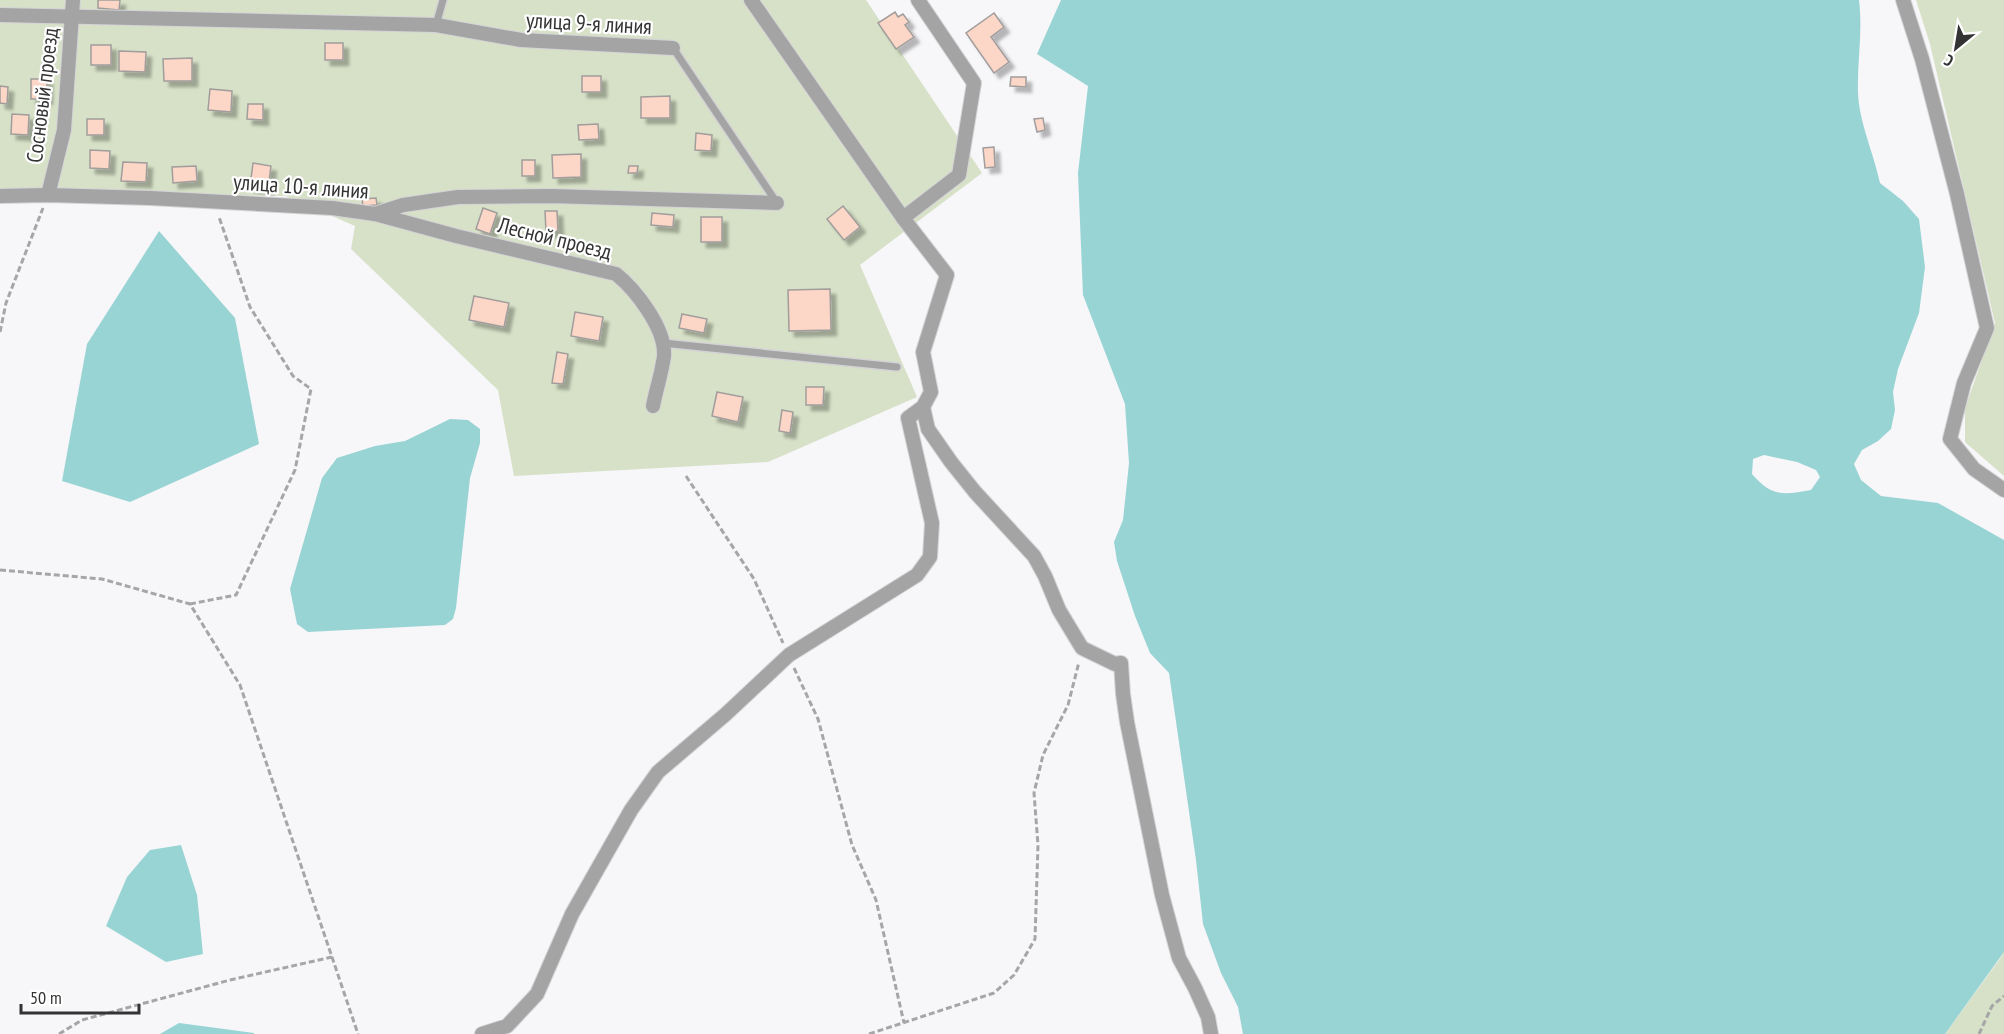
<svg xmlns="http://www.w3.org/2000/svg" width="2004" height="1034" font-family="'PT Sans Narrow',sans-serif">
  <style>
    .green { fill: #d6e1c7 }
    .water { fill: #99d4d5; fill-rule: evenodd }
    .building { fill: #fcd6c6; stroke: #a19d9c; stroke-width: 1.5; filter: url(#shadow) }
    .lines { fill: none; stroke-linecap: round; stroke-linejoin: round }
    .service-casing { stroke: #d4d3d6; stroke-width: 10 }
    .minor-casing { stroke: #d4d3d6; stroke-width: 16 }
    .path { stroke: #a6a5a7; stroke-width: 3; stroke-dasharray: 6 3; stroke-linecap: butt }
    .service { stroke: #a5a4a4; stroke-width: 7 }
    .minor { stroke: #a5a4a4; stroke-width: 14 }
    .labels { text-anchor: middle; stroke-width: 4.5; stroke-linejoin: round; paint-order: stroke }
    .street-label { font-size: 22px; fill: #333334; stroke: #fff }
  </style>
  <defs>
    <filter id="shadow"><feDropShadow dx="5.5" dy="5.5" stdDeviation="1.5" flood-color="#0004"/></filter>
  </defs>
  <rect width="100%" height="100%" fill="#f7f6f9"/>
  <g class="green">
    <path d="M0 0H866L982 173 860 265 917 397 768 462 514 476 498 390 351 249 355 226 286 196 0 192Z"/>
    <path d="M1916 0H2004V476L1965 442V408L1995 323 1930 44Z"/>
    <path d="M2004 952V1034H1945L1999 960Z"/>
  </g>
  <g class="water">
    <path d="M1061 0H1859C1863 33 1857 61 1858 93 1859 122 1874 154 1880 183L1903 201 1919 219 1925 267 1919 313 1898 369 1893 392 1895 410 1891 429 1878 441 1862 450 1854 464 1861 480 1881 496 1938 503 2004 540V952L1945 1034H1243L1238 1007 1221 973 1203 924 1196 860 1169 673 1150 653 1135 616 1117 561 1114 542 1123 520 1129 463 1125 404 1083 295 1078 173 1088 86 1037 54ZM1764 455 1797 462 1816 470 1820 477 1811 490C1783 495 1772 497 1752 474L1753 459Z"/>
    <path d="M159 231 235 318 259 444 130 502 62 481 87 344Z"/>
    <path d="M450 419 468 420 480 429V443L470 478 456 608 453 619 445 625 308 632 297 624 290 589 322 478 337 458 375 446 405 441Z"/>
    <path d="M181 845 197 895 203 954 166 962 106 926 127 877 150 850Z"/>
    <path d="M179 1023 254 1033V1034H160Z"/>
  </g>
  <g class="building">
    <path d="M98 0H120L119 10 98 8Z"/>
    <path d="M895 12 898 17 903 14 909 22 905 25 914 37 896 49 878 23Z"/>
    <path d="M994 13 1004 27 991 37 1009 62 994 73 966 33Z"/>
    <rect x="325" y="43" width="18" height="17"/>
    <rect x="91" y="45" width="20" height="20"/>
    <path d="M119 51 146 52 145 72 119 71Z"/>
    <path d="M192 58V81H164L163 59Z"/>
    <rect x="582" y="76" width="19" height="16"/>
    <path d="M1011 77H1026V87L1010 86Z"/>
    <rect x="31" y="79" width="16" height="20"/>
    <path d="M0 86 8 87 7 104 0 103Z"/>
    <path d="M210 89 232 91 231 112 208 110Z"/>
    <path d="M670 96V118H641V97Z"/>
    <path d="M248 104H263V120L247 119Z"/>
    <path d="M12 114 29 115 28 135 11 134Z"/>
    <path d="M1043 118 1045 130 1037 132 1034 119Z"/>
    <rect x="87" y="119" width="17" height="16"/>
    <path d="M598 124 599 139 579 140 578 125Z"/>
    <path d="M696 133 712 135 711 151 695 150Z"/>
    <path d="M994 147 995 167 985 168 983 148Z"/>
    <path d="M90 150 110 151 109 169 90 168Z"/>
    <path d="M581 154V177L553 178 552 155Z"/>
    <rect x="522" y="160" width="13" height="16"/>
    <path d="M123 162 147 163 146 182 121 181Z"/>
    <path d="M253 163 271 166 268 189 250 187Z"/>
    <path d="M196 166 197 181 173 183 172 167Z"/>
    <path d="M629 166H638L637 173H628Z"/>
    <path d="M376 198 377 205 363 206 362 199Z"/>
    <path d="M843 206 860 227 844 240 827 219Z"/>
    <path d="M483 208 497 213 490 234 476 229Z"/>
    <path d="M545 211H557L558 231 546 232Z"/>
    <path d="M652 213 674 215 673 227 651 225Z"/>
    <rect x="701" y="217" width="21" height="25"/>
    <path d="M830 289 831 330 789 331 788 290Z"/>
    <path d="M474 296 509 303 504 327 469 320Z"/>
    <path d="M575 312 603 317 599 341 571 336Z"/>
    <path d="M682 314 707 319 704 333 679 328Z"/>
    <path d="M557 352 568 354 563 384 552 383Z"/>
    <path d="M806 387H824L823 405H806Z"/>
    <path d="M717 392 743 397 738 422 712 416Z"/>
    <path d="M782 410 793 412 790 433 779 431Z"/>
  </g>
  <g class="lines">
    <defs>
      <g id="service">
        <path d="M436 25 443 0"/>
        <path d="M673 48 777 203"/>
        <path d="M663 343 897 367"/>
      </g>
      <g id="minor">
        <path d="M751 0 903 218"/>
        <path d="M1903 0 1922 59 1957 194 1987 328 1964 383 1950 439 1974 469 2004 490"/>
        <path d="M0 15 436 25 521 40 673 48"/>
        <path d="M48 195 64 130 73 0"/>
        <path d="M0 196 48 195 150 198 332 208 375 214 403 205 458 197 551 196 777 203"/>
        <path d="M375 214 456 236 616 274C636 290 666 329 664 356 662 372 656 390 653 406"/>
        <path d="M923 407 928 429 951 462 975 492 1034 556 1045 576 1059 610 1082 648 1115 664 1121 663 1123 694 1127 722 1162 895 1179 958 1195 988 1208 1017 1211 1034"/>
        <path d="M482 1034 507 1026 537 994 572 914 631 810 658 772 726 714 789 655 917 575 930 557 932 523 908 418 923 407 931 392 923 352 947 275 903 218 959 175 974 83 918 0"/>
      </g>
    </defs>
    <use href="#service" class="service-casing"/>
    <use href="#minor" class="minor-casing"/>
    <g class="path">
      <path d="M0 332 6 303 43 208"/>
      <path d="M686 476 754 579 783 643"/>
      <path d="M0 570 102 579 190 604 240 685 358 1034"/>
      <path d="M190 604 236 595 295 470 311 389 293 376 250 307 219 217"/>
      <path d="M794 668 818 719 852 845 876 900 904 1023"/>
      <path d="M59 1034 82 1020 230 980 332 957"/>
      <path d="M869 1034 994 993 1014 975 1035 939 1038 845 1034 793 1043 755 1068 705 1079 662"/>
      <path d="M1979 1034 1992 1006 2004 996"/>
    </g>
    <use href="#service" class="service"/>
    <use href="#minor" class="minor"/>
  </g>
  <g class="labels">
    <g class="street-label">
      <text transform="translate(589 23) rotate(3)" y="8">улица 9-я линия</text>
      <text transform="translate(42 95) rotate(-83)" y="8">Сосновый проезд</text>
      <text transform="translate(301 186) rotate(4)" y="8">улица 10-я линия</text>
      <text transform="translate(555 238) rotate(14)" y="8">Лесной проезд</text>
    </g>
  </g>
  <g transform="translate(1956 48) rotate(210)" stroke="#ffffff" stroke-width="4.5" paint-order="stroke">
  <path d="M0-4.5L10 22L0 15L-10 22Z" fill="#333334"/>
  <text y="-9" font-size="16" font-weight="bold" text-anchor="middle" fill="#333334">С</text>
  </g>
  <path d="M21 1004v9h118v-9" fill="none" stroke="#333334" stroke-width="3"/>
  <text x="30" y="1004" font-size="18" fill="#333334" stroke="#ffffff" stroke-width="4.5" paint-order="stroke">50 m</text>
</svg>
